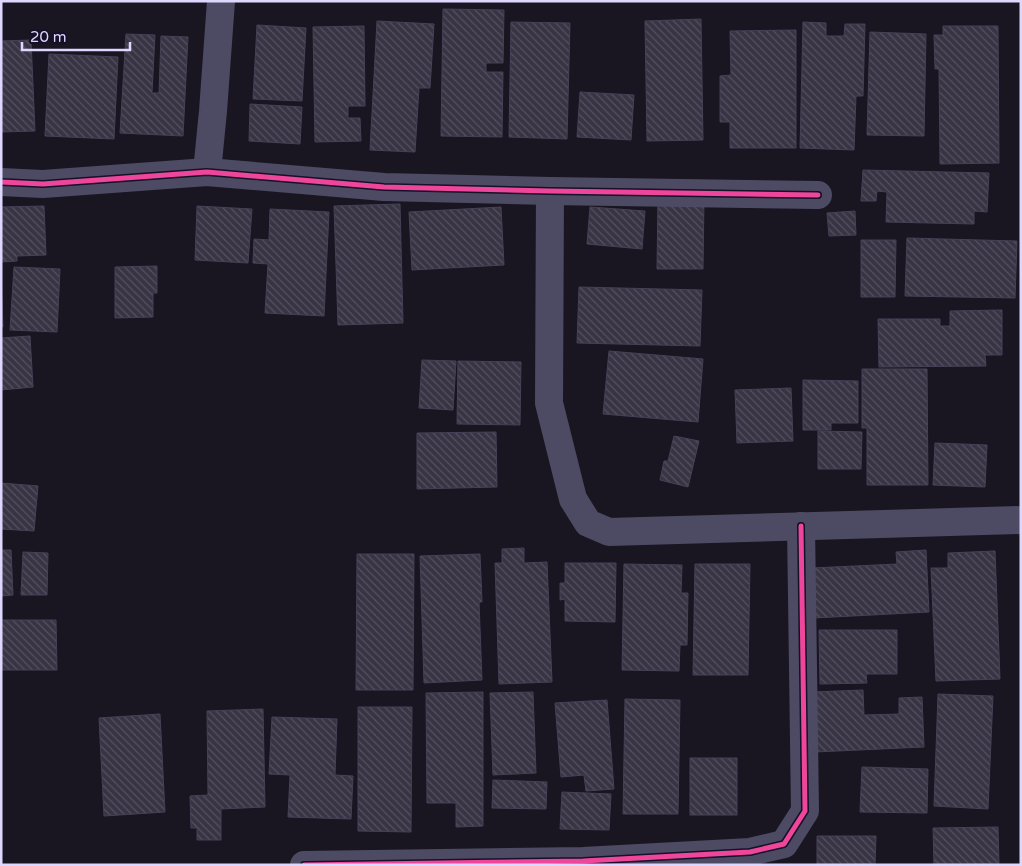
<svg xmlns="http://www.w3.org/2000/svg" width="1022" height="866" font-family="'Varela Round',sans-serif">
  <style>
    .building { fill: url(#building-back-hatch); stroke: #464156 }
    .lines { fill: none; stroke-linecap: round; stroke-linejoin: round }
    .street { stroke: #4d4b63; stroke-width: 28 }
    .cycleway-casing { stroke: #161028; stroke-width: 8 }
    .cycleway { stroke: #ed469a; stroke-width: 5 }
  </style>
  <defs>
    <pattern id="building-back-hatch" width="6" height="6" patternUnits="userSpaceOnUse" patternTransform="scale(1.25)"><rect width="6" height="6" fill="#383444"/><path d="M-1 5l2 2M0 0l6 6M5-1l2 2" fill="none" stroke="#545160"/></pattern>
  </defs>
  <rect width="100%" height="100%" fill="#191622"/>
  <g class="building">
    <path d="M443 9 504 10 503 63H486V72H503L502 137 441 136Z"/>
    <path d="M701 19 703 140 647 141 645 21Z"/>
    <path d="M377 21 434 24 430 88H419L415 152 370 150Z"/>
    <path d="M511 22 570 23 567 139 509 137Z"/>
    <path d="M803 22 826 23V36H844L845 24H865L863 96H856L854 150 800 148Z"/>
    <path d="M257 25 306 28 302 101 253 99Z"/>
    <path d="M364 26 365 106H348V118H360L361 141 315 142 313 27Z"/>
    <path d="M943 26H998L999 163 940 164 939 69H935L934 35H943Z"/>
    <path d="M796 30V148H730V122H720V76L731 75 730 31Z"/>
    <path d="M870 32 926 34 924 136 867 135Z"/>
    <path d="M126 34 155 35 152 93H159L161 36 188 37 183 136 120 133Z"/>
    <path d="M31 40 35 131 1 132V41Z"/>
    <path d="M49 54 118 57 114 139 45 136Z"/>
    <path d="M580 92 634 95 631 140 577 137Z"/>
    <path d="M250 104 302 107 300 144 249 141Z"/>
    <path d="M863 170 989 173 987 212 974 211V224L886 222 887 192 877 191 876 201H861Z"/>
    <path d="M658 198 704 199 703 269H657Z"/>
    <path d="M400 204 403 323 338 325 334 206Z"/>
    <path d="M44 206 46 255 17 256V261L1 262V207Z"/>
    <path d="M197 206 252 209 248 263 195 260Z"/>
    <path d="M501 207 504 265 412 270 409 212Z"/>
    <path d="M590 207 645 211 642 249 587 244Z"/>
    <path d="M270 209 329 212 324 316 265 313 268 264 253 263 254 239 269 240Z"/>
    <path d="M855 211 856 235 829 236 827 213Z"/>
    <path d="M907 238 1017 241 1015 298 905 296Z"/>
    <path d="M861 240H896L895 297H861Z"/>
    <path d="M157 266V293H153V317L115 318V267Z"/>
    <path d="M14 267 60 269 57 332 10 330Z"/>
    <path d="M1 274 3 327H1Z"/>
    <path d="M579 287 702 290 700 346 577 343Z"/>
    <path d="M1002 310V355H985L986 366 879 367 878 319H940V326H950V311Z"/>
    <path d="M30 336 33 387 1 390V338Z"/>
    <path d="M609 351 703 359 698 422 603 414Z"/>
    <path d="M422 360 456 361 453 410 419 408Z"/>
    <path d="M458 361 521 362 520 425 457 424Z"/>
    <path d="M862 369H927L928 485H867V428H862Z"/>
    <path d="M803 380 858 381V423H831V430H803Z"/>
    <path d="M791 388 793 441 737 443 735 390Z"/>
    <path d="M818 431 862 432 861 469H818Z"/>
    <path d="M496 432 497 487 417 489V433Z"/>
    <path d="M674 436 699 441 688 487 660 480 664 461H668Z"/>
    <path d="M935 443 987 445 985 487 933 485Z"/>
    <path d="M1 483 38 486 34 531 1 529Z"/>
    <path d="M524 548V563L547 562 552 682 499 684 495 563H502V549Z"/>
    <path d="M1 550H11L13 595 1 596Z"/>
    <path d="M926 550 929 612 814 618 812 568 897 564 896 552Z"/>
    <path d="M995 551 1000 679 936 681 931 568H948V553Z"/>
    <path d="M23 552 48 553 47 595H21Z"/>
    <path d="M357 554H414L413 690H356Z"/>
    <path d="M480 554 482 602H479L482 680 424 683 420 556Z"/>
    <path d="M565 563H616L615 622 565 621V599L560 600V583H565Z"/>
    <path d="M624 564 682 565 681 593H688L687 645H680L679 671 622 670Z"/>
    <path d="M695 564H750L748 675H693Z"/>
    <path d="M1 620H56L57 670H1Z"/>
    <path d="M819 630H897V674H866L867 683 820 684Z"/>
    <path d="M863 690 864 715 899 714V698L922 697 924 747 815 752 813 692Z"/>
    <path d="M483 692V826L456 827V803H427L426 693Z"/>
    <path d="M533 692 536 773 493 775 490 693Z"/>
    <path d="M938 694 993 696 988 809 934 806Z"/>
    <path d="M625 699 680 700 678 814H623Z"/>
    <path d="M607 700 614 789 586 791 584 775 561 777 555 703Z"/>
    <path d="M358 707H412L411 832 358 831Z"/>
    <path d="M263 709 265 807 221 809V840H197V828H191L190 796 208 795 207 711Z"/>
    <path d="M160 714 165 812 104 816 99 718Z"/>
    <path d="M272 717 337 719 335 775 353 776 351 819 288 817 290 775 269 774Z"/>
    <rect x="690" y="758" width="47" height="57"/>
    <path d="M862 767 928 769 927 813 860 812Z"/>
    <path d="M493 780 547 782 546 809 492 808Z"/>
    <path d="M562 792 611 794 609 830 560 829Z"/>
    <path d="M998 827 999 865H934L933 828Z"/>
    <path d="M817 836H876L875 865H817Z"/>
  </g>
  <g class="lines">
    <g class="street">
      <path d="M207 172 213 111 221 1"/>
      <path d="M1 182 43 184 207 172 384 187 550 191 818 195"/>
      <path d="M550 191 549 403 573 499 588 523 609 532 1021 520"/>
      <path d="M304 865 583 861 750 852 784 844 805 811 801 526"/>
    </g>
    <defs>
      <g id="cycleway">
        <path d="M1 182 43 184 207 172 384 187 550 191 818 195"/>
        <path d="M304 865 583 861 750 852 784 844 805 811 801 526"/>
      </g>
    </defs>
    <use href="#cycleway" class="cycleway-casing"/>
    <use href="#cycleway" class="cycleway"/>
  </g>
  <rect width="1022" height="866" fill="none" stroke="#ded8ff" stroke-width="5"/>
  <path d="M22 42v8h108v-8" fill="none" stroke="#ded8ff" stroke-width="2.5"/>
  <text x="30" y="42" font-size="15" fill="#ded8ff" stroke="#161028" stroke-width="4" paint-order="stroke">20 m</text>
</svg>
